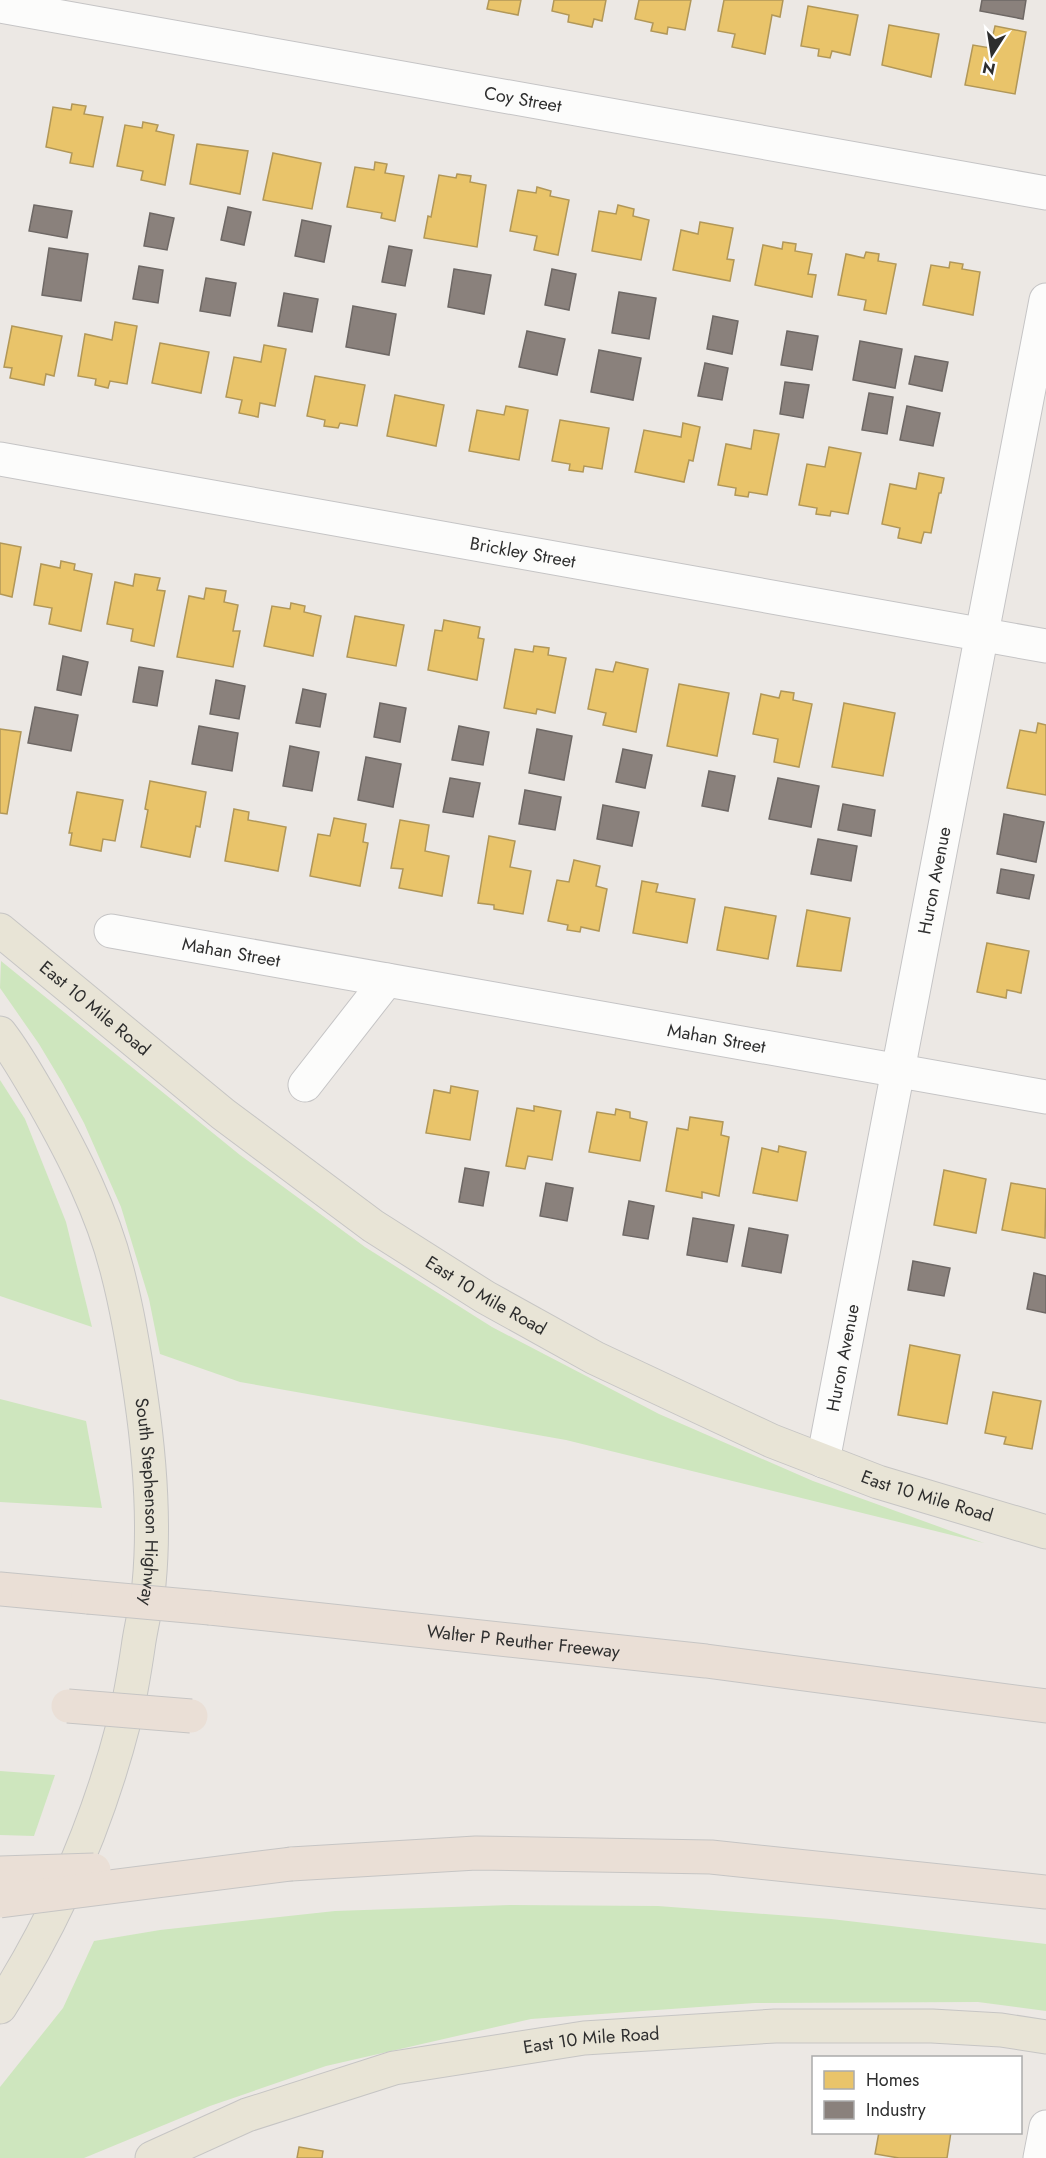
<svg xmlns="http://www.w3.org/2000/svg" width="1046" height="2158" font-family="Jost,sans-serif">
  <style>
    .green { fill: #cee6be }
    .homes { fill: #e9c46a; stroke: #b19758; stroke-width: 1.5 }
    .industry { fill: #8a817c; stroke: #6e6865; stroke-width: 1.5 }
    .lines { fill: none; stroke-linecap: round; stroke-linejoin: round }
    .minor-casing { stroke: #c5c4c5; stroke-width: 35 }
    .major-casing { stroke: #c6c5c4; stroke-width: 35 }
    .highway-casing { stroke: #c6c5c4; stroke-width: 35 }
    .minor { stroke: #fcfcfb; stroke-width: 33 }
    .major { stroke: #e8e4d6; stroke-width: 33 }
    .highway { stroke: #eadfd6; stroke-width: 33 }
    .highway-bridge-casing { stroke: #c6c5c4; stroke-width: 35; stroke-linecap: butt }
    .highway-bridge { stroke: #eadfd6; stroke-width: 33 }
    .labels { text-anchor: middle; stroke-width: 6; stroke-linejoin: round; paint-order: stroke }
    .street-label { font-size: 18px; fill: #2e2e2e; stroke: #fff }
  </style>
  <rect width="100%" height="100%" fill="#ece8e4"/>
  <g class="green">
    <path d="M1 961 240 1155 365 1247 492 1327 659 1414 813 1481 984 1543 566 1440 240 1382 160 1354 149 1299 121 1207 84 1123 63 1084 39 1044 0 988Z"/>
    <path d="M0 1080 25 1119 66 1222 92 1327 0 1296Z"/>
    <path d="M0 1399 86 1421 102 1508 0 1502Z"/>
    <path d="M0 1771 55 1775 34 1836 0 1835Z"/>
    <path d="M510 1905 658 1906 831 1919 1046 1944V2011L978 2002 755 2003 531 2019 326 2066 210 2106 84 2158H0V2087L63 2008 94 1941 160 1930 335 1911Z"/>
  </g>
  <g class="homes">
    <path d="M489 0H521L518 15 487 9Z"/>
    <path d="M554 0H606L602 21 594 19 592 27 568 22 569 15 552 11Z"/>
    <path d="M639 0H691L685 30 668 27 667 34 651 31 653 23 635 19Z"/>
    <path d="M724 0H783L780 17 772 15 765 54 732 47 735 34 718 31Z"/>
    <path d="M808 6 858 15 850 55 832 51 830 58 818 56 819 49 801 46Z"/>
    <path d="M889 25 939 34 931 77 882 65Z"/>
    <path d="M995 26 1026 32 1015 94 965 85 973 45 990 48Z"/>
    <path d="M72 104 86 106 84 114 103 117 93 167 70 163 72 153 46 147 53 107 71 110Z"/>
    <path d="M143 122 158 125 156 131 174 135 165 185 141 180 143 171 117 166 125 125 142 128Z"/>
    <path d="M197 144 248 151 240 194 190 184Z"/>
    <path d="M273 153 321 163 312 209 263 200Z"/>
    <path d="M375 162 387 164 385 173 404 176 395 221 381 218 382 213 347 207 355 167 374 170Z"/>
    <path d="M457 174 471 176 470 182 486 185 477 247 424 238 428 216 431 217 439 175 456 178Z"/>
    <path d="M537 187 551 191 550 196 569 200 558 255 534 250 537 236 510 231 518 190 536 193Z"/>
    <path d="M618 205 634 209 633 216 649 220 641 260 592 251 599 211 616 214Z"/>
    <path d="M700 222 733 228 727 259 734 260 730 281 673 270 681 230 698 234Z"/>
    <path d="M783 242 796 244 795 251 812 254 808 274 816 275 812 297 755 285 763 245 782 249Z"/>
    <path d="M866 252 879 254 878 261 896 264 886 314 864 310 866 300 838 295 846 254 864 258Z"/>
    <path d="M950 262 963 264 962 269 980 272 973 315 923 305 931 265 949 268Z"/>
    <path d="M115 322 137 326 127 384 110 381 108 388 95 385 96 379 78 376 85 334 112 340Z"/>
    <path d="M12 326 62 336 54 376 46 374 44 385 10 378 12 368 4 367Z"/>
    <path d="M160 343 209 352 201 393 152 383Z"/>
    <path d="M264 345 286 349 275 406 260 403 258 417 239 413 242 400 226 397 234 357 261 362Z"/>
    <path d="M315 376 365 385 357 426 340 423 338 428 324 426 325 420 307 416Z"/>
    <path d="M395 395 444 405 436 446 387 436Z"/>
    <path d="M506 406 528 410 519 460 469 451 477 410 504 415Z"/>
    <path d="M560 420 609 428 602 469 584 466 583 472 569 470 570 464 552 461Z"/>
    <path d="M683 423 700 427 693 461 689 460 684 482 635 472 644 430 681 437Z"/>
    <path d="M754 430 779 434 767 495 749 492 748 497 735 495 736 488 718 485 726 444 751 449Z"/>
    <path d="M829 447 861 453 848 514 831 511 830 516 816 514 817 508 799 505 807 464 825 467Z"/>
    <path d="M919 473 944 478 941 493H939L931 533 924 532 921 543 898 538 900 528 882 524 890 484 916 489Z"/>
    <path d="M0 543 21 547 12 597 0 594Z"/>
    <path d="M61 561 75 564 74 570 92 574 81 631 49 624 52 608 34 605 41 564 60 568Z"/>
    <path d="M135 574 160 578 157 590 165 591 154 646 131 641 133 629 107 624 115 582 133 586Z"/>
    <path d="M206 588 226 591 224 602 238 605 233 631H240L233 667 177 657 189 596 204 599Z"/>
    <path d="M291 603 305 606 304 612 321 616 313 656 264 646 272 606 290 609Z"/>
    <path d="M355 616 404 625 396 666 347 657Z"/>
    <path d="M444 620 480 627 478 638 484 639 477 680 428 670 435 630 442 631Z"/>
    <path d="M534 646 549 648 548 655 566 658 555 713 537 709 536 714 504 708 515 649 533 652Z"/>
    <path d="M616 662 648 669 636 732 603 725 606 713 588 709 596 669 613 672Z"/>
    <path d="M679 684 729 693 717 756 667 746Z"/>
    <path d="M781 691 794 693 793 700 812 704 799 767 774 762 778 739 753 734 761 694 779 698Z"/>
    <path d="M844 703 895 713 883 776 832 767Z"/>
    <path d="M1038 723 1046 725V795L1007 788 1020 730 1036 733Z"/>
    <path d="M0 729 21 732 7 814 0 813Z"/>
    <path d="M150 781 206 792 200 827 196 826 190 857 141 847 148 810 145 809Z"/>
    <path d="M77 792 123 800 115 841 103 839 101 851 70 845 72 833H69Z"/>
    <path d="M234 809 249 812 248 820 286 827 278 871 225 861Z"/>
    <path d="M334 818 366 824 363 842 368 843 360 886 310 876 318 834 330 836Z"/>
    <path d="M400 820 429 825 425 851 449 856 442 896 399 888 403 869 391 868Z"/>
    <path d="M489 836 515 841 510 867 531 871 523 914 494 909V905L478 903Z"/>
    <path d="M574 860 600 866 596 886 607 889 599 931 581 927 580 932 567 930 568 925 548 921 557 880 569 882Z"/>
    <path d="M642 881 658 884 656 892 695 899 687 943 633 933Z"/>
    <path d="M725 907 776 916 768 959 717 950Z"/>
    <path d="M807 910 850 918 841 971 797 966Z"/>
    <path d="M987 943 1029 951 1021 993 1007 990 1006 998 977 992Z"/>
    <path d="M451 1086 478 1091 470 1140 426 1133 434 1090 450 1093Z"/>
    <path d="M534 1106 561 1111 552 1160 528 1156 525 1169 506 1166 517 1108 534 1111Z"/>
    <path d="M616 1109 630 1112V1118L647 1122 640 1161 589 1152 597 1112 615 1115Z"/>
    <path d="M690 1117 723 1122 721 1135 729 1137 719 1196 702 1192V1198L666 1191 677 1128 688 1130Z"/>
    <path d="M779 1146 806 1152 797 1201 753 1193 762 1148 778 1152Z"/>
    <path d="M944 1170 986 1179 976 1233 934 1225Z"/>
    <path d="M1011 1183 1046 1189 1045 1238 1002 1230Z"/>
    <path d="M910 1345 960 1355 947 1424 898 1415Z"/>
    <path d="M993 1392 1041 1401 1032 1449 1004 1444 1006 1437 985 1433Z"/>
    <path d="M879 2132H951L947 2158H899L875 2154Z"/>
    <path d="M299 2147 323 2151 322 2158H297Z"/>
  </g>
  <g class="industry">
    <path d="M982 0H1026L1023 19 980 11Z"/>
    <path d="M34 205 72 211 67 238 29 231Z"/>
    <path d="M228 207 251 212 244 245 221 240Z"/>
    <path d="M150 213 174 218 167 250 144 246Z"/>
    <path d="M302 220 331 226 324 262 295 256Z"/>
    <path d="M389 246 412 250 405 286 382 282Z"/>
    <path d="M49 248 88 254 81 301 42 295Z"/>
    <path d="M139 266 163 270 158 303 133 299Z"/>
    <path d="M454 269 491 275 484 314 448 307Z"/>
    <path d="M552 269 576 274 569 310 545 305Z"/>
    <path d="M206 278 236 283 230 316 200 311Z"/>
    <path d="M619 292 656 298 649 339 612 333Z"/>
    <path d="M284 293 318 299 312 332 278 326Z"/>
    <path d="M353 306 396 314 389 355 346 347Z"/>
    <path d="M713 316 738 321 732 354 707 349Z"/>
    <path d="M527 331 565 339 557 375 519 367Z"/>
    <path d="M787 331 818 336 812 370 781 365Z"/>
    <path d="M860 341 902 349 895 388 853 380Z"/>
    <path d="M599 350 641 358 633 400 591 392Z"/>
    <path d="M915 356 948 362 942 391 909 384Z"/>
    <path d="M705 363 728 368 722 400 698 396Z"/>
    <path d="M785 382 809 385 803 418 780 414Z"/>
    <path d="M869 393 893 397 887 434 862 430Z"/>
    <path d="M907 406 940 413 933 446 900 440Z"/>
    <path d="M63 656 88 662 81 695 57 690Z"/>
    <path d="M139 667 163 671 157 706 133 702Z"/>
    <path d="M216 680 245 686 239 719 210 714Z"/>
    <path d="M303 689 326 694 320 727 296 723Z"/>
    <path d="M380 703 406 708 400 742 374 737Z"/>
    <path d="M35 707 78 715 71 751 28 743Z"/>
    <path d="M199 726 238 733 232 771 192 764Z"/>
    <path d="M459 726 489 732 483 765 452 760Z"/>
    <path d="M537 729 572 736 564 780 529 773Z"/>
    <path d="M290 746 319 752 312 791 283 786Z"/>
    <path d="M623 749 652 755 645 788 616 782Z"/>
    <path d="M366 757 401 764 393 807 358 800Z"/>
    <path d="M709 771 735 776 728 811 702 806Z"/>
    <path d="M450 778 480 783 473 817 443 812Z"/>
    <path d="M778 778 819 786 811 827 769 819Z"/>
    <path d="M525 790 561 797 555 830 519 824Z"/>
    <path d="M843 804 875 810 871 836 838 830Z"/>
    <path d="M603 805 639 812 632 846 597 839Z"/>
    <path d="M1004 814 1044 822 1036 862 997 854Z"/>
    <path d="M818 839 857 846 851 881 811 874Z"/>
    <path d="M1001 869 1034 875 1029 899 997 893Z"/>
    <path d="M465 1168 489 1172 483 1206 459 1202Z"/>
    <path d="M546 1183 573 1188 567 1221 540 1216Z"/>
    <path d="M629 1201 654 1206 648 1239 623 1235Z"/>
    <path d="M693 1218 734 1225 727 1262 687 1255Z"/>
    <path d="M749 1228 788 1235 781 1273 742 1266Z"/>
    <path d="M913 1261 950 1268 944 1296 908 1290Z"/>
    <path d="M1034 1273 1046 1276V1313L1027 1309Z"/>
  </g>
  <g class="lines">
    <defs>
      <g id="minor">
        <path id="s1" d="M0 6 1046 193"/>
        <path id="s2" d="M0 459 1046 646"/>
        <path id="s3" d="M111 931 1046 1097"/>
        <path d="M305 1085 387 980"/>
        <path id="s4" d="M823 1461 1046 300"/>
        <path d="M1040 2158 1046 2127"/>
      </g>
      <g id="major">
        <path id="s5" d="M0 930 223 1114 373 1226 485 1297 595 1358 772 1441 878 1482 1046 1532"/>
        <path id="s6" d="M0 1033C17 1055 30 1079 44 1103 74 1156 102 1211 117 1270 128 1312 135 1355 141 1397 150 1459 155 1522 149 1584 147 1603 142 1622 139 1641 135 1668 131 1696 124 1722 98 1823 56 1920 0 2007"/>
        <path id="s7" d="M152 2158 247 2115 394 2068 584 2038 775 2026H932L1001 2030 1046 2037"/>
      </g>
      <g id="highway">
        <path d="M0 1589 88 1597"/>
        <path id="s8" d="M210 1608 706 1661 1046 1706"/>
        <path d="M291 1864 476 1853 711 1857 1046 1892"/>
      </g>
    </defs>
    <use href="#minor" class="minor-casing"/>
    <use href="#major" class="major-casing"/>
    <use href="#highway" class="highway-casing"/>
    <use href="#minor" class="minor"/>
    <use href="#major" class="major"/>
    <use href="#highway" class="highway"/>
    <defs>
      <g id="highway-bridge">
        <path d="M88 1597 210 1608"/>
        <path d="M68 1706 191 1716"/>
        <path d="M0 1873 94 1870"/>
        <path d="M0 1901 291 1864"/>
      </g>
    </defs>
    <use href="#highway-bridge" class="highway-bridge-casing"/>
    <use href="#highway-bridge" class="highway-bridge"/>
  </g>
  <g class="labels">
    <g class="street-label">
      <text dy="6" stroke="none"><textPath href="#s1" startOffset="531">Coy Street</textPath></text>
      <text dy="6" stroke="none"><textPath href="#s2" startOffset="531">Brickley Street</textPath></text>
      <text dy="6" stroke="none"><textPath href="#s4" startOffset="591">Huron Avenue</textPath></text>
      <text dy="6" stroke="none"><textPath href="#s3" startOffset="122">Mahan Street</textPath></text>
      <text dy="6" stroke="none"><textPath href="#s5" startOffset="123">East 10 Mile Road</textPath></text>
      <text dy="6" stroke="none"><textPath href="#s3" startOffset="615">Mahan Street</textPath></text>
      <text dy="6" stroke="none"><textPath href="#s5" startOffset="609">East 10 Mile Road</textPath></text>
      <text dy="6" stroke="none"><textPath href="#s4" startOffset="105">Huron Avenue</textPath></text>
      <text dy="6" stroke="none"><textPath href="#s5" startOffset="1095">East 10 Mile Road</textPath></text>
      <text dy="6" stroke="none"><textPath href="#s6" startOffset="500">South Stephenson Highway</textPath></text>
      <text dy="6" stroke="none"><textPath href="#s8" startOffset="315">Walter P Reuther Freeway</textPath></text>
      <text dy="6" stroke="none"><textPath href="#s7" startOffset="458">East 10 Mile Road</textPath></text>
    </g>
  </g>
  <rect x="812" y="2056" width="210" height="78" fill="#ffffff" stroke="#ababab" stroke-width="1.5"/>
  <rect x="824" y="2071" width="30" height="18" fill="#e9c46a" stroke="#ababab" stroke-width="1.5"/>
  <text x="866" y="2086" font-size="18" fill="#2e2e2e">Homes</text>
  <rect x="824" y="2101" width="30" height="18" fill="#8a817c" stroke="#ababab" stroke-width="1.5"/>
  <text x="866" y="2116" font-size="18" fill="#2e2e2e">Industry</text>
  <g transform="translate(992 54) rotate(192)" stroke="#ffffff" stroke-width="4.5" paint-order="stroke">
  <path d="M0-4.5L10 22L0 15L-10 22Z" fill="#2e2e2e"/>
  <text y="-9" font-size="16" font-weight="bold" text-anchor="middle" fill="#2e2e2e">N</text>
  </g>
</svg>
